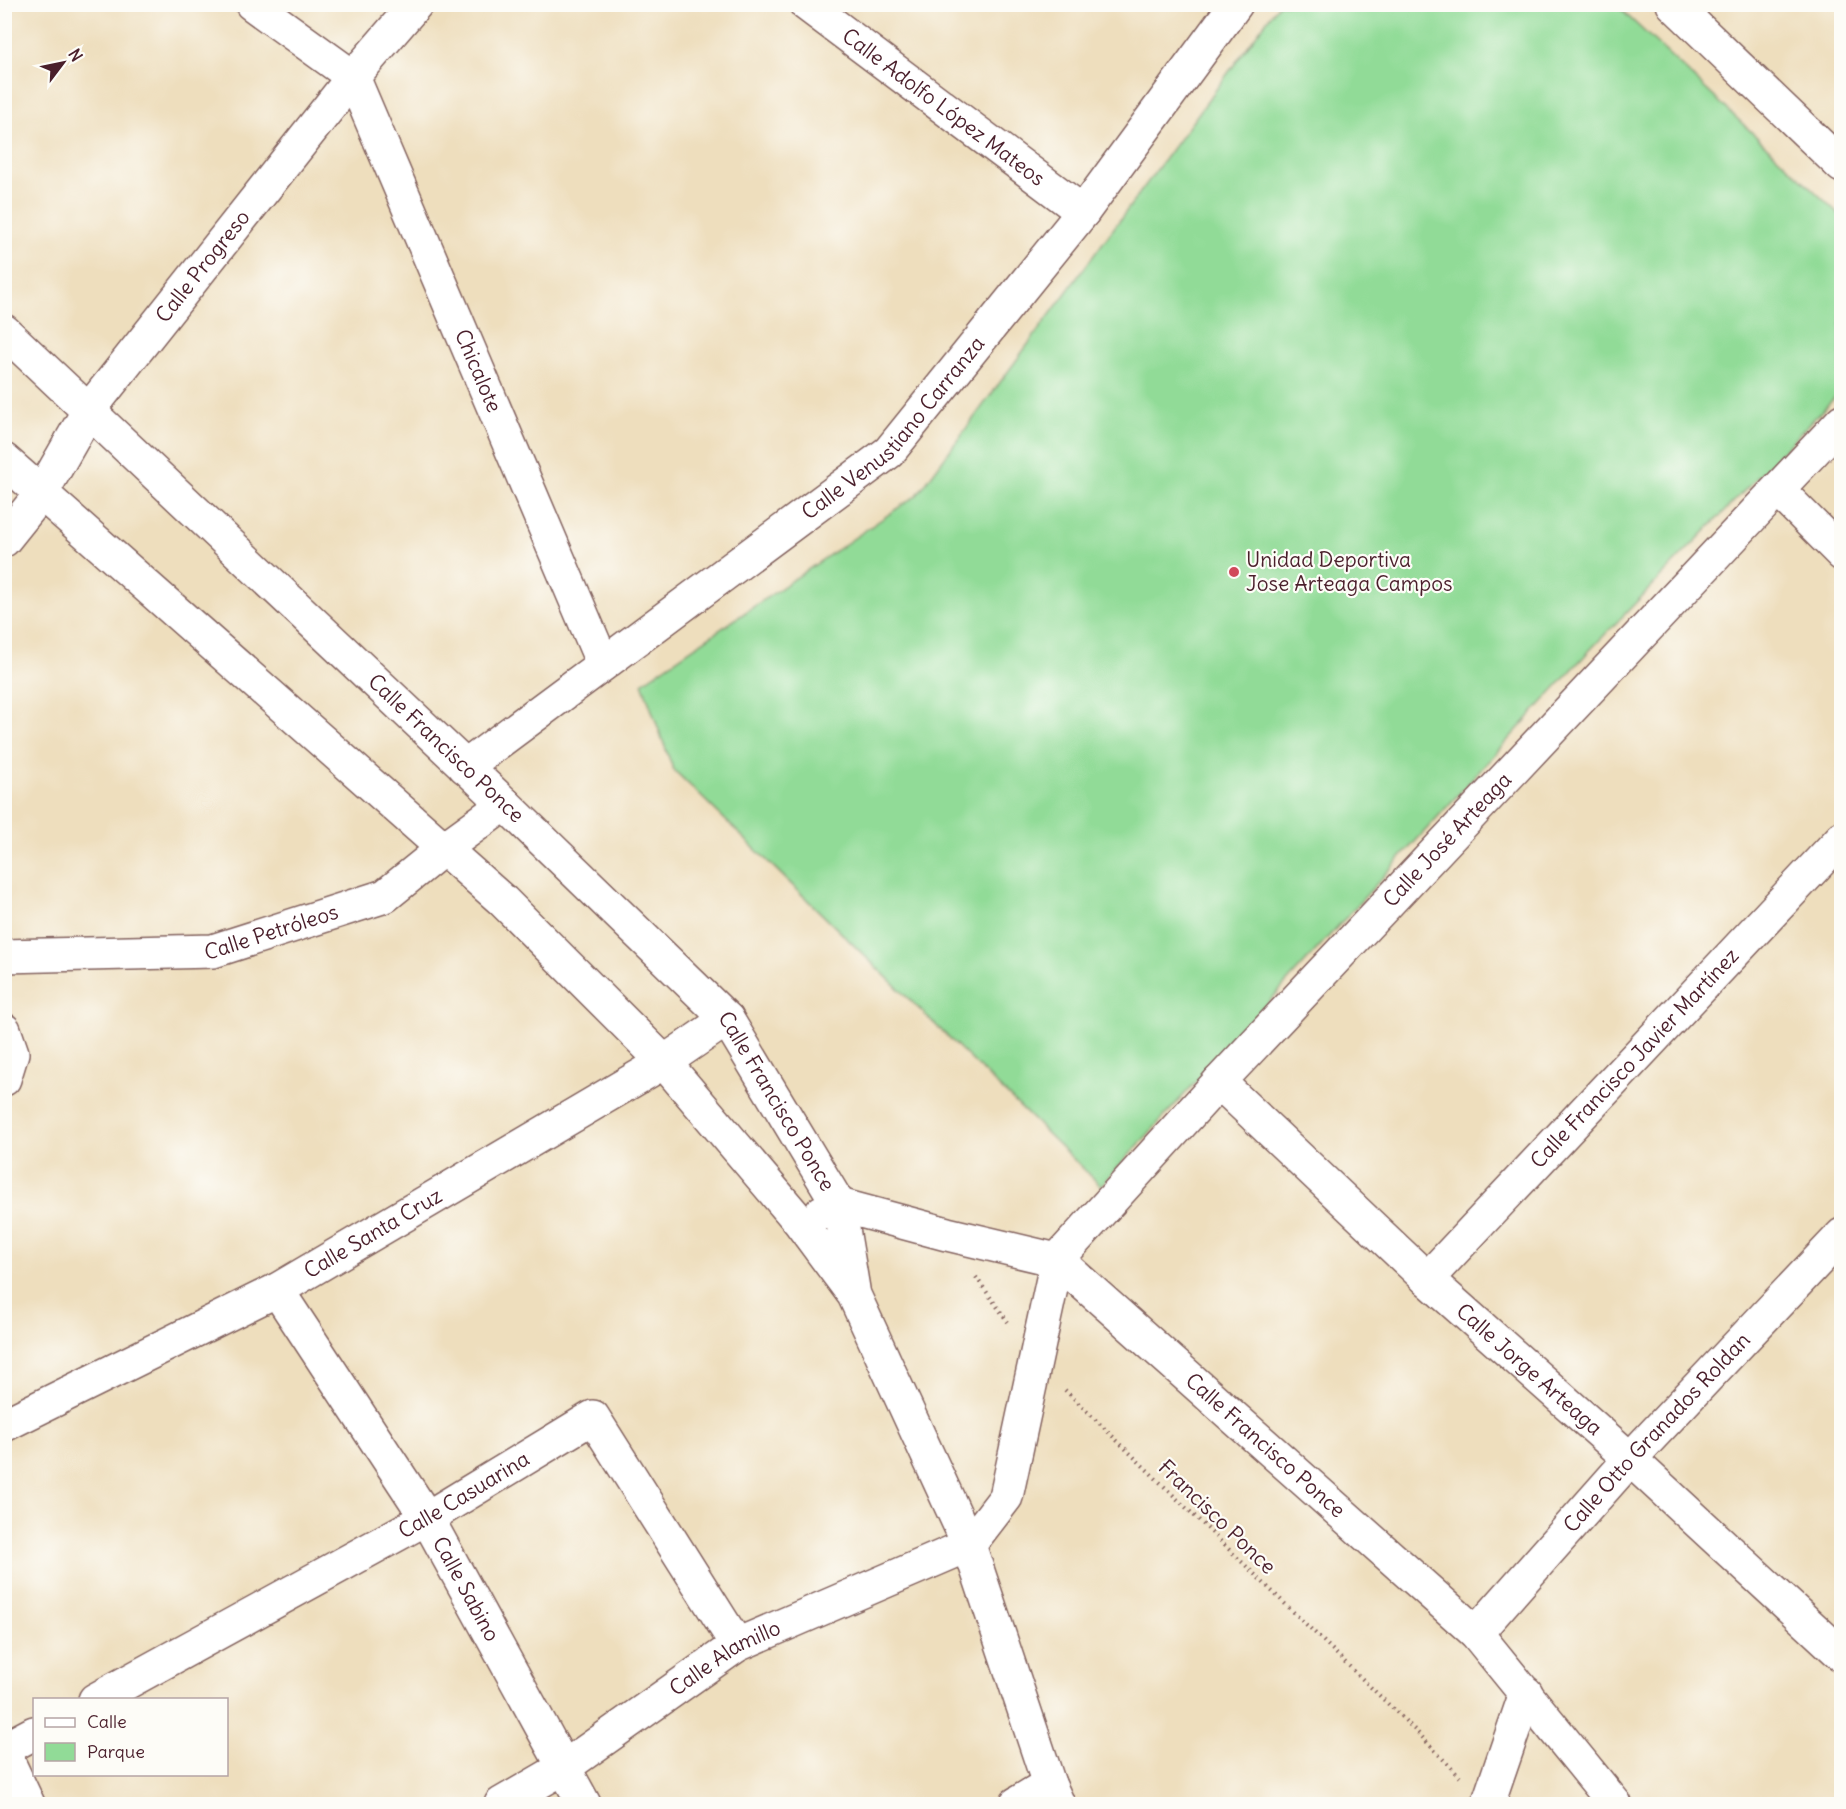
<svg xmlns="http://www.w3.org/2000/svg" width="1846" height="1809" font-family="Delius,sans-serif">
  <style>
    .green { fill: #91db97; stroke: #6e7d61; stroke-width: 1.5 }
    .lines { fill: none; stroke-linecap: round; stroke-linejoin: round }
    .minor-casing { stroke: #83625e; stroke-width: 36 }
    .path { stroke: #83625e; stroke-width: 4; stroke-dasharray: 1.5 4.5; stroke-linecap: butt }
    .minor { stroke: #fff; stroke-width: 33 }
    .poi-dot { fill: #d1495b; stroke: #fdfcf7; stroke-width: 2 }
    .labels { text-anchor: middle; stroke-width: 4.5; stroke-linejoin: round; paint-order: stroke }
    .street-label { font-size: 21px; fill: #4a1f2b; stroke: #fdfcf7 }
    .poi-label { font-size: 21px; fill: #4a1f2b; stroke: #fdfcf7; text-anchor: start }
  </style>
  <rect width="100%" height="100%" fill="#fdfcf7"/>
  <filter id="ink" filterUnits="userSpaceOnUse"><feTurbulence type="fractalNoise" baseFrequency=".0167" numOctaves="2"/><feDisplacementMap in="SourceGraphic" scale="12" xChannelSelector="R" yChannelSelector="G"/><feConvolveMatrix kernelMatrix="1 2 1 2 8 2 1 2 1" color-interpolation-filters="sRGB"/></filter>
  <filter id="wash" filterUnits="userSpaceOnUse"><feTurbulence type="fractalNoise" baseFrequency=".008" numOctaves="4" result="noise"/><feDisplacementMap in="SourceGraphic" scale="24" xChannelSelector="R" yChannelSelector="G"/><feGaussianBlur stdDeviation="1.35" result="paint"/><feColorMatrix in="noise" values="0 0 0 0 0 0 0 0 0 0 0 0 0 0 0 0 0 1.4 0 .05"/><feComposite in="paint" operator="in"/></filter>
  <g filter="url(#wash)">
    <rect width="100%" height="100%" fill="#eedebd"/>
    <path class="green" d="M1279 4 1616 5 1841 216V391L1590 650 1101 1186 673 769 642 683 917 495Z"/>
  </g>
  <g filter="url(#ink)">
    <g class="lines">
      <defs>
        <g id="minor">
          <path id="s1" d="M252 4 353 77 603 664"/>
          <path id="s2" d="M806 4 1083 212"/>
          <path d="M1673 4 1842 166"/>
          <path id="s3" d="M4 331 505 804 727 1019 839 1205 853 1289"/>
          <path d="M4 460 503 901 664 1062 799 1221 854 1295 969 1545 1049 1784 1058 1804"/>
          <path d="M1778 490 1842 554"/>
          <path id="s4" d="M4 540 41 494 89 410 353 77 416 4"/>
          <path id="s5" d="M465 767 889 452 1083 212 1236 4"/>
          <path id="s6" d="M4 956 213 951 385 896 443 849 505 804"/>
          <path d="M4 1030 12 1053 4 1079"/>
          <path id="s7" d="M1219 1082 1427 1279 1630 1459 1842 1655"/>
          <path id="s8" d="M822 1212 839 1205 947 1234 1057 1260 1476 1633 1615 1804"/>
          <path id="s9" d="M1427 1279 1842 838"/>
          <path id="s10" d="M277 1290 427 1518 584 1804"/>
          <path id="s11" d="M4 1425 277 1290 664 1062 727 1019"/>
          <path id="s12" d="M1476 1633 1630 1459 1842 1235"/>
          <path id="s13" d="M95 1700 427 1518 593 1417 737 1645"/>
          <path d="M4 1749 34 1733"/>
          <path d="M4 1753 28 1804"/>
          <path id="s14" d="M501 1804 563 1768 737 1645 969 1545 1006 1497 1057 1260 1219 1082 1842 421"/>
          <path d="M1016 1804 1049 1784"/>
          <path d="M1488 1804 1526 1693"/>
        </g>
      </defs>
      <use href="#minor" class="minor-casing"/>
      <g class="path">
        <path d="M976 1277 1008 1322"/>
        <path d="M1065 1390 1421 1736 1460 1777"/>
      </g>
      <use href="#minor" class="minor"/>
    </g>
  </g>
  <circle class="poi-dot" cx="1234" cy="572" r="6"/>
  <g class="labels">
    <g class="street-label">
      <text dy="7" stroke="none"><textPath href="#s2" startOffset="172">Calle Adolfo López Mateos</textPath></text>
      <text dy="7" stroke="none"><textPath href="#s4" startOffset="339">Calle Progreso</textPath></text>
      <text dy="7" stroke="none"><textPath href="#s1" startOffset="444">Chicalote</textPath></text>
      <text dy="7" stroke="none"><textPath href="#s5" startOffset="548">Calle Venustiano Carranza</textPath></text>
      <text dy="7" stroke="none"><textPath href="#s3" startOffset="608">Calle Francisco Ponce</textPath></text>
      <text dy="7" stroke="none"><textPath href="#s14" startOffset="1414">Calle José Arteaga</textPath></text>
      <text dy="7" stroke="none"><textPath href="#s6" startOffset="270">Calle Petróleos</textPath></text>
      <text dy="7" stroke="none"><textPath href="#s9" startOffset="303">Calle Francisco Javier Martínez</textPath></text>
      <text dy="7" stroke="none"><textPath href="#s3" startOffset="1094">Calle Francisco Ponce</textPath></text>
      <text dy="7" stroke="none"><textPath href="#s11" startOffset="416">Calle Santa Cruz</textPath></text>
      <text dy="7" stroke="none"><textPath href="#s7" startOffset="423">Calle Jorge Arteaga</textPath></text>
      <text dy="7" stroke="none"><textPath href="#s12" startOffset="270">Calle Otto Granados Roldan</textPath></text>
      <text dy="7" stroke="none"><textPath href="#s8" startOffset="522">Calle Francisco Ponce</textPath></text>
      <text dy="7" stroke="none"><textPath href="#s13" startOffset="422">Calle Casuarina</textPath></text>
      <text transform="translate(1217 1517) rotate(44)" y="7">Francisco Ponce</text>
      <text dy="7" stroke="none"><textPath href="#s10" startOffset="354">Calle Sabino</textPath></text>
      <text dy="7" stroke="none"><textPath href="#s14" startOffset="268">Calle Alamillo</textPath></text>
    </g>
    <g class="poi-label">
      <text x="1246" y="567">Unidad Deportiva<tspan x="1246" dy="24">Jose Arteaga Campos</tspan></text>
    </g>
  </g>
  <rect width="1846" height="1809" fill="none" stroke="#fdfcf7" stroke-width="24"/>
  <rect x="33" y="1698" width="195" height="78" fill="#fdfcf7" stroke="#b5a4a5" stroke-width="1.5"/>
  <rect x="45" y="1718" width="30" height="9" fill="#ffffff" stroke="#b5a4a5" stroke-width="1.5"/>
  <text x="87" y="1728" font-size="18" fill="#4a1f2b">Calle</text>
  <rect x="45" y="1743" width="30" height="18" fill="#91db97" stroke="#b5a4a5" stroke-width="1.5"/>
  <text x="87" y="1758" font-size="18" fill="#4a1f2b">Parque</text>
  <g transform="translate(63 63) rotate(58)" stroke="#fdfcf7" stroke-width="4.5" paint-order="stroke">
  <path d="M0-4.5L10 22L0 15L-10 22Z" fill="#4a1f2b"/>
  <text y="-9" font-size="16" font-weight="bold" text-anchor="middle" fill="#4a1f2b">N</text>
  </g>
</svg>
